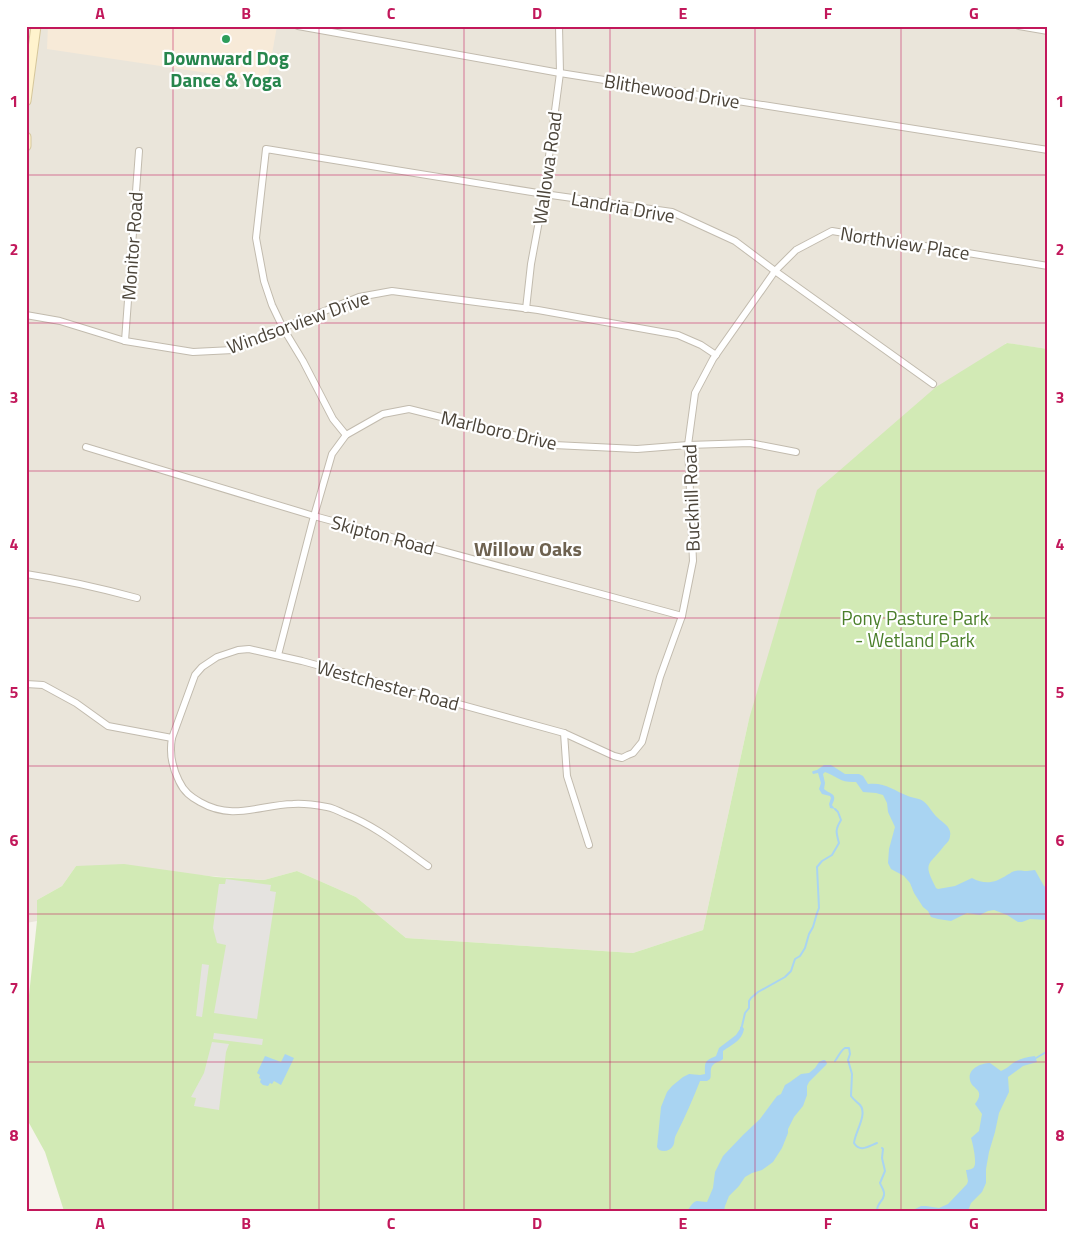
<svg xmlns="http://www.w3.org/2000/svg" width="1074" height="1237" font-family="'Titillium Web',sans-serif">
  <style>
    .residential { fill: #eae5da }
    .commercial { fill: #f7ead8 }
    .green { fill: #d2eab5 }
    .parking { fill: #e5e3e0 }
    .water { fill: #a9d4f2 }
    .lines { fill: none; stroke-linecap: round; stroke-linejoin: round }
    .stream { stroke: #a9d4f2; stroke-width: 2 }
    .street-casing { stroke: #c2bbae; stroke-width: 8 }
    .secondary-casing { stroke: #d6c79b; stroke-width: 11 }
    .street { stroke: #fff; stroke-width: 6 }
    .secondary { stroke: #fff3cd; stroke-width: 9 }
    .grid { fill: none; stroke: #c2185b; stroke-width: 1; stroke-opacity: 0.55 }
    .leisure-dot { fill: #2e9e5b; stroke: #fff; stroke-width: 2 }
    .labels { text-anchor: middle; stroke-width: 4.5; stroke-linejoin: round; paint-order: stroke }
    .leisure-label { font-size: 19px; font-weight: bold; fill: #27864d; stroke: #fff }
    .street-label { font-size: 19px; fill: #4b4439; stroke: #fff }
    .park-label { font-size: 19px; fill: #4a7f2a; stroke: #fff }
    .neighbourhood-label { font-size: 20px; font-weight: bold; fill: #6e6250; stroke: #fff }
    .neatline { fill: none; stroke: #c2185b; stroke-width: 2 }
    .grid-label { font-size: 16px; text-anchor: middle; font-weight: bold; fill: #c2185b }
  </style>
  <rect width="100%" height="100%" fill="#f6f3ec"/>
  <path class="residential" d="M26 26H1048V349L1006 343 749 719 703 930 633 953 406 938 356 897 297 871 264 880 76 866 62 886 37 900V921L26 923Z"/>
  <path class="commercial" d="M48 26H277L267 82 47 49Z"/>
  <path class="green" d="M1007 343 1048 349V1211H64L45 1152 29 1123 26 1105V1023L37 921V900L62 886 76 866 124 864 216 877 264 880 297 871 356 897 406 938 633 953 703 930 749 719 817 490 936 387Z"/>
  <g class="parking">
    <path d="M226 879 271 885 270 891 276 892 257 1019 214 1013 226 945 217 943 213 928 219 884H225Z"/>
    <path d="M202 964 209 965 202 1017 196 1016Z"/>
    <path d="M214 1033 263 1039 262 1045 213 1039Z"/>
    <path d="M212 1042 229 1044 226 1052 219 1110 194 1106 196 1098 191 1097 204 1073Z"/>
  </g>
  <g class="water">
    <path d="M824 765H831L845 774H859L863 776 868 784C885 782 893 790 908 796 913 798 919 798 923 801 929 805 932 813 938 818 943 823 952 827 950 836 950 840 947 843 944 846 929 866 922 861 936 888L938 889 955 886 972 878C985 885 995 883 1007 875 1013 872 1009 873 1015 871 1020 870 1022 871 1027 871 1030 871 1032 870 1035 870L1044 886 1048 888V920L1030 919 1022 922H1018L1007 915 994 910 988 911 980 915 967 913 951 921 938 919 931 917 928 911 923 907 914 893 910 883 904 876 891 869 888 863 889 849 895 827 888 812 887 803 883 795 876 793 863 792 856 782C841 783 838 777 825 772L823 774 825 783 824 789C831 795 838 793 832 805L835 809 830 808 829 804 831 798 830 796 822 794 819 789 821 783 818 773 813 774 812 772 813 771 817 770Z"/>
    <path d="M742 1026 744 1029C742 1041 731 1045 723 1051V1059C720 1062 715 1062 713 1065 709 1069 712 1075 710 1079L707 1081H700C693 1099 685 1117 676 1135 674 1138 675 1143 673 1146 670 1151 664 1152 659 1150L657 1147 661 1107 667 1092 672 1086 683 1077 689 1074 700 1075 705 1074C705 1062 704 1061 716 1056L719 1048 736 1035 740 1029V1027Z"/>
    <path d="M285 1054 294 1058 281 1085 274 1081 272 1084 270 1083 268 1086 263 1085 260 1082 261 1079 259 1078 260 1075 257 1073 265 1056 281 1062Z"/>
    <path d="M1035 1056 1037 1062 1023 1066 1008 1077 1009 1092 999 1113 995 1132 989 1152 986 1169V1183L982 1192 971 1203 968 1211H911L921 1206H926L939 1208 948 1204 967 1184 968 1181 966 1170C969 1170 973 1169 974 1167 977 1163 973 1144 971 1138L979 1131 982 1114 975 1104C977 1101 980 1097 979 1093 978 1089 973 1087 971 1083 965 1070 980 1063 990 1063L1001 1071C1006 1069 1009 1066 1013 1063 1019 1059 1027 1057 1035 1056Z"/>
    <path d="M823 1060H825L827 1063 826 1065 809 1082 807 1086V1095L803 1106 794 1117 788 1129V1133L782 1148 773 1162 762 1170 752 1173 745 1177 739 1186 729 1196 725 1206 724 1211H687C690 1208 692 1202 697 1201 700 1201 703 1202 707 1202L713 1188 715 1172 723 1156 743 1135 760 1119 777 1096 781 1094 785 1085 790 1082 801 1074 809 1073 815 1068 819 1062Z"/>
  </g>
  <g class="lines">
    <g class="stream">
      <path d="M742 1026 745 1013 749 1008V1001L751 998 758 992 785 977 791 971 795 959 800 956 805 948 809 934 813 927 817 913 819 908 817 867 822 861 832 855 839 843C836 832 835 830 841 820L838 812 835 809"/>
      <path d="M1036 1058 1048 1051"/>
      <path d="M835 1061C839 1056 840 1051 845 1048H849L850 1054 848 1060 852 1074 851 1096C854 1100 857 1102 860 1105 868 1114 855 1132 854 1143 860 1153 869 1146 877 1143"/>
      <path d="M877 1211C877 1202 883 1202 884 1195 885 1191 881 1186 880 1183L885 1171 882 1158 883 1149 882 1148"/>
    </g>
    <defs>
      <g id="street">
        <path d="M298 26 560 73 1048 150"/>
        <path d="M1019 26 1048 31"/>
        <path d="M526 309 531 264 544 194 560 73 559 26"/>
        <path d="M26 315 60 321 125 341 193 352 233 350 283 328 359 297 392 291 538 310 678 335 701 345 716 355"/>
        <path d="M125 341 139 151"/>
        <path d="M346 435 333 419 303 361 283 328 272 305 264 281 256 238 266 149 544 194 672 212 735 241 775 271 933 384"/>
        <path d="M86 447 314 516 682 616"/>
        <path d="M26 574C65 580 100 588 137 598"/>
        <path d="M278 655 314 516 332 454 346 435 383 414 409 409 554 445 637 449 688 445 750 443 796 452"/>
        <path d="M26 684 43 685 76 703 108 726 172 738"/>
        <path d="M564 733 567 776 589 845"/>
        <path d="M428 866C401 847 376 826 345 814 339 811 333 808 327 807 316 805 304 803 293 804 259 805 233 821 200 802 191 797 184 792 179 781 172 767 169 754 172 738L195 675 202 667 217 657 238 650 249 649 302 661 564 733 614 756 622 758 628 755 633 753 642 742 660 677 682 616 693 561 688 445 695 393 713 359 775 271 796 250 832 231 1048 266"/>
      </g>
      <g id="secondary">
        <path d="M26 101 36 26"/>
        <path d="M26 137V146"/>
      </g>
    </defs>
    <use href="#street" class="street-casing"/>
    <use href="#secondary" class="secondary-casing"/>
    <use href="#street" class="street"/>
    <use href="#secondary" class="secondary"/>
  </g>
  <path class="grid" d="M173 26V1211M319 26V1211M464 26V1211M610 26V1211M755 26V1211M901 26V1211M26 175H1048M26 323H1048M26 471H1048M26 618H1048M26 766H1048M26 914H1048M26 1062H1048"/>
  <circle class="leisure-dot" cx="226" cy="39" r="5"/>
  <g class="labels">
    <g class="leisure-label">
      <text x="226" y="65">Downward Dog<tspan x="226" dy="22">Dance &amp; Yoga</tspan></text>
    </g>
    <g class="street-label">
      <text transform="translate(672 91) rotate(9)" y="7">Blithewood Drive</text>
      <text transform="translate(547 168) rotate(-82)" y="7">Wallowa Road</text>
      <text transform="translate(623 207) rotate(10)" y="7">Landria Drive</text>
      <text transform="translate(905 243) rotate(9)" y="7">Northview Place</text>
      <text transform="translate(132 246) rotate(-86)" y="7">Monitor Road</text>
      <text transform="translate(298 322) rotate(-20)" y="7">Windsorview Drive</text>
      <text transform="translate(499 430) rotate(13)" y="7">Marlboro Drive</text>
      <text transform="translate(691 498) rotate(-92)" y="7">Buckhill Road</text>
      <text transform="translate(383 535) rotate(15)" y="7">Skipton Road</text>
      <text transform="translate(388 685) rotate(15)" y="7">Westchester Road</text>
    </g>
    <g class="park-label">
      <text x="915" y="625">Pony Pasture Park<tspan x="915" dy="22">- Wetland Park</tspan></text>
    </g>
    <g class="neighbourhood-label">
      <text x="528" y="556">Willow Oaks</text>
    </g>
  </g>
  <rect width="1074" height="1237" fill="none" stroke="#ffffff" stroke-width="55"/>
  <rect x="28" y="28" width="1018" height="1182" class="neatline"/>
  <g class="grid-label">
    <text x="100" y="19">A</text>
    <text x="246" y="19">B</text>
    <text x="391" y="19">C</text>
    <text x="537" y="19">D</text>
    <text x="683" y="19">E</text>
    <text x="828" y="19">F</text>
    <text x="974" y="19">G</text>
    <text x="14" y="107">1</text>
    <text x="1060" y="107">1</text>
    <text x="14" y="255">2</text>
    <text x="1060" y="255">2</text>
    <text x="14" y="403">3</text>
    <text x="1060" y="403">3</text>
    <text x="14" y="550">4</text>
    <text x="1060" y="550">4</text>
    <text x="14" y="698">5</text>
    <text x="1060" y="698">5</text>
    <text x="14" y="846">6</text>
    <text x="1060" y="846">6</text>
    <text x="14" y="994">7</text>
    <text x="1060" y="994">7</text>
    <text x="14" y="1141">8</text>
    <text x="1060" y="1141">8</text>
    <text x="100" y="1229">A</text>
    <text x="246" y="1229">B</text>
    <text x="391" y="1229">C</text>
    <text x="537" y="1229">D</text>
    <text x="683" y="1229">E</text>
    <text x="828" y="1229">F</text>
    <text x="974" y="1229">G</text>
  </g>
</svg>
